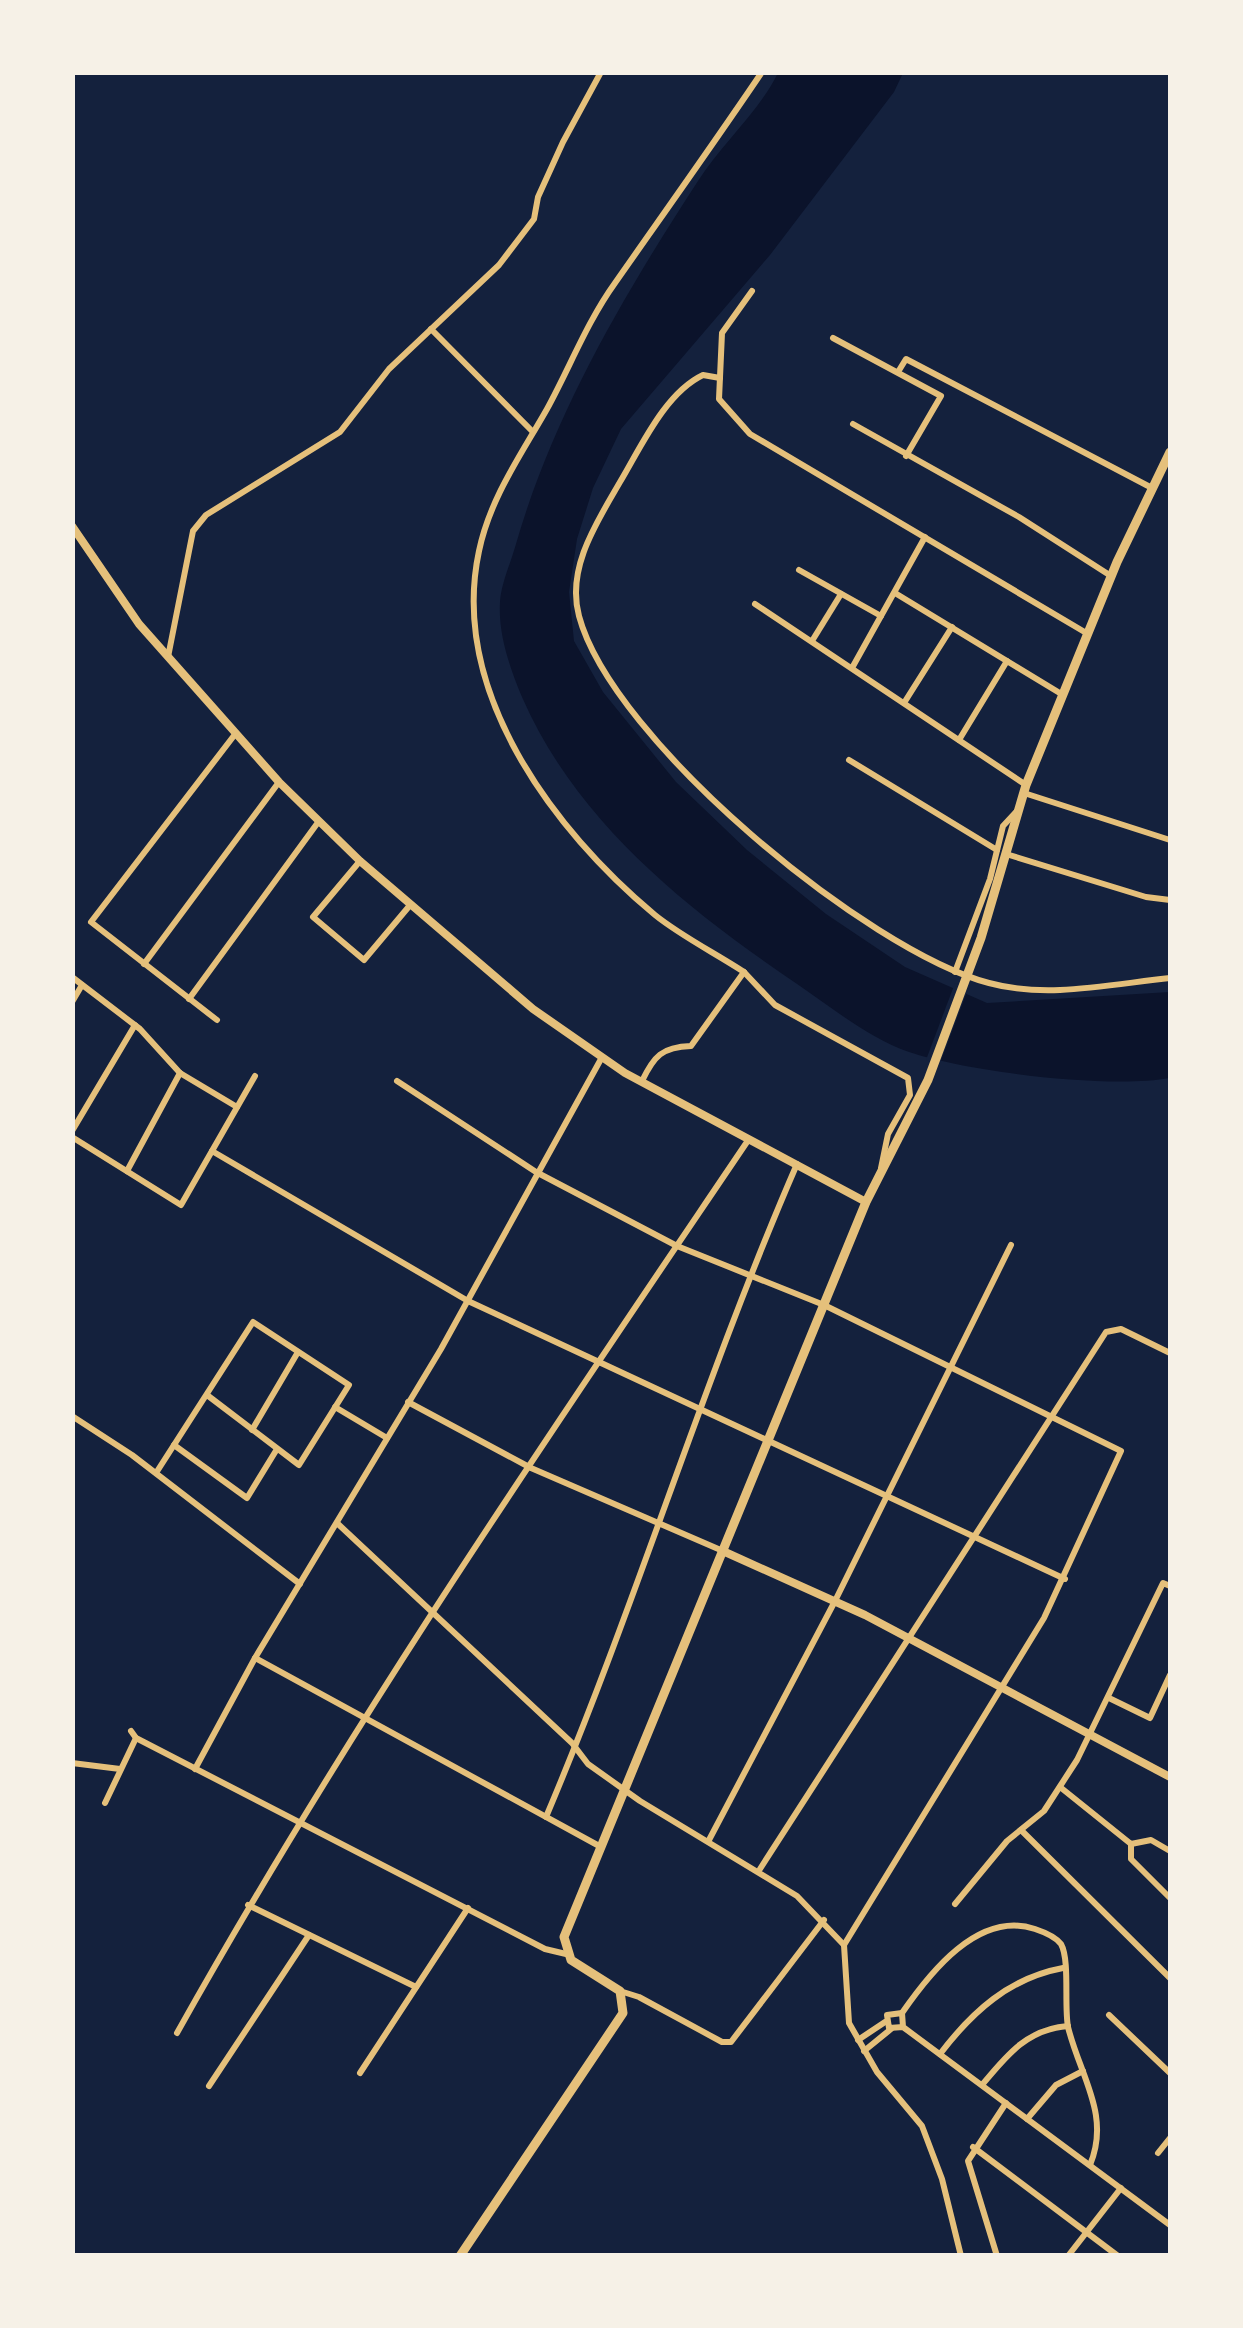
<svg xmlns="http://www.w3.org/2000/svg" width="1243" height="2328" font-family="Cabin,sans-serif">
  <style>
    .water { fill: #0b132b }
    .pier { fill: #14213d }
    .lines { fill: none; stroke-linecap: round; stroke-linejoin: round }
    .minor { stroke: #e5c07b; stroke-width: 6 }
    .tertiary { stroke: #e5c07b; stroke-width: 8 }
    .primary { stroke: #e5c07b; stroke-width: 9 }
  </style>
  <rect width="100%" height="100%" fill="#14213d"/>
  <path class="water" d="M778 73H903L894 92 770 255 621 429 593 488 577 539 569 592 574 641 603 692 676 782 747 850 826 914 905 967 987 1003 1170 992V1078C1109 1089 968 1072 909 1052 869 1038 835 1010 800 986 688 910 577 823 522 697 510 668 498 635 500 602 501 584 511 562 516 544 553 415 625 293 698 181 722 143 758 113 778 73Z"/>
  <path class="pier" d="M955 983 968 989 940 1063 926 1060Z"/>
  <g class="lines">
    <g class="minor">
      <path d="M752 291 722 333 719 399 750 434 1088 634"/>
      <path d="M431 329 532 431"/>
      <path d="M833 338 941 396 906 456"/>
      <path d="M898 372 906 359 1152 488"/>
      <path d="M720 378 703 375C665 393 641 447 620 482 597 522 566 568 579 616 612 740 867 951 989 983 1047 999 1112 984 1170 978"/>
      <path d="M853 424 1019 517 1111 576"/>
      <path d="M799 570 881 616"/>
      <path d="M895 593 1063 695"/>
      <path d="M755 604 1026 785"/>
      <path d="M812 641 841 594"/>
      <path d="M168 657 193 531 206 515 340 432 389 369 499 265 534 219 538 197 563 142 601 72"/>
      <path d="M852 668 925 537"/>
      <path d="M904 703 952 627"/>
      <path d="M959 740 1007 661"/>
      <path d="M849 760 997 850"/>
      <path d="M1024 793 1170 840"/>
      <path d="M1006 854 1146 897 1170 900"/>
      <path d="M360 861 313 917 364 960 411 904"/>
      <path d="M144 964 279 782"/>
      <path d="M744 972 775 1005 908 1078 910 1095 888 1134 881 1168"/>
      <path d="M955 972 990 879 1003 826 1016 812"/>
      <path d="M72 977 140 1029 180 1073 237 1107"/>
      <path d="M189 999 319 821"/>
      <path d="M72 1002 82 985"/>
      <path d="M217 1020 91 922 236 733"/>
      <path d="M397 1081 536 1172 677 1246 824 1305 1121 1451 1044 1618 844 1945"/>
      <path d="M642 1081C654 1056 662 1047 691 1046L744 972C715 953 681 936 655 915 553 830 449 691 479 551 490 498 521 455 547 409 570 367 587 322 615 283 664 213 714 143 762 72"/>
      <path d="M72 1131 135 1025"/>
      <path d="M72 1137 181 1205 255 1076"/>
      <path d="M212 1151 468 1301 1065 1579"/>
      <path d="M127 1171 180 1073"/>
      <path d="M408 1402 531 1468 723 1551"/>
      <path d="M335 1407 387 1438"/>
      <path d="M72 1416 132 1455 300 1584"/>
      <path d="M252 1430 298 1352"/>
      <path d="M174 1445 247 1498 277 1449"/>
      <path d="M156 1473 253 1322 349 1385 299 1465 207 1395"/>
      <path d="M337 1523 572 1743 588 1764 640 1801 797 1896 843 1944"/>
      <path d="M255 1658 601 1847"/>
      <path d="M1111 1699 1150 1718 1170 1675"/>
      <path d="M131 1731 136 1738 545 1949 566 1954"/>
      <path d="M72 1763 120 1769"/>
      <path d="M195 1769 255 1658 441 1349 601 1059"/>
      <path d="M1060 1787 1131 1844 1151 1840 1170 1851"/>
      <path d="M105 1803 136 1738"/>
      <path d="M546 1817C637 1602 704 1378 797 1164"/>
      <path d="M1021 1830 1170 1978"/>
      <path d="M709 1840 835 1601 1011 1245"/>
      <path d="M1131 1844V1859L1170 1898"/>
      <path d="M760 1869 1106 1332 1121 1329 1170 1353"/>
      <path d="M955 1904 1007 1841 1044 1811 1077 1760 1163 1583 1170 1586"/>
      <path d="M248 1905 416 1987"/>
      <path d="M844 1945 849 2023 877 2072 922 2126 942 2179 961 2256"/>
      <path d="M620 1991 639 1997 722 2042H731L824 1920"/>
      <path d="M902 2013C929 1974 978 1910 1035 1929 1044 1932 1055 1936 1061 1944 1070 1960 1064 2006 1068 2027 1080 2076 1111 2115 1090 2165"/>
      <path d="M1109 2015 1170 2073"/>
      <path d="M903 2027 902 2013 887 2015 889 2028 903 2027 1170 2225"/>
      <path d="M177 2033C350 1724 551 1432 749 1139"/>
      <path d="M858 2040 885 2022"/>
      <path d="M864 2051 891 2029"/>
      <path d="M940 2054C972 2012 1009 1978 1063 1968"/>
      <path d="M360 2073 468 1908"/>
      <path d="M982 2085C1006 2056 1027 2029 1068 2026"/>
      <path d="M209 2086 309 1935"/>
      <path d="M1027 2119 1056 2085 1083 2071"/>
      <path d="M973 2147 1118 2256"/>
      <path d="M1158 2153 1170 2138"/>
      <path d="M997 2256 968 2161 1006 2103"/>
      <path d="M1068 2256 1121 2188"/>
    </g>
    <g class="tertiary">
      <path d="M72 526 139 624 279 782 360 861 533 1009 625 1073 866 1202"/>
      <path d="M725 1552 865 1615 1170 1777"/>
    </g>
    <path class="primary" d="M460 2256 623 2013 620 1991 571 1960 564 1937 866 1202 928 1080 981 938 1026 785 1117 562 1170 452"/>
  </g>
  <rect width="1243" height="2328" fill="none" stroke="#f6f1e7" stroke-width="150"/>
</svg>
